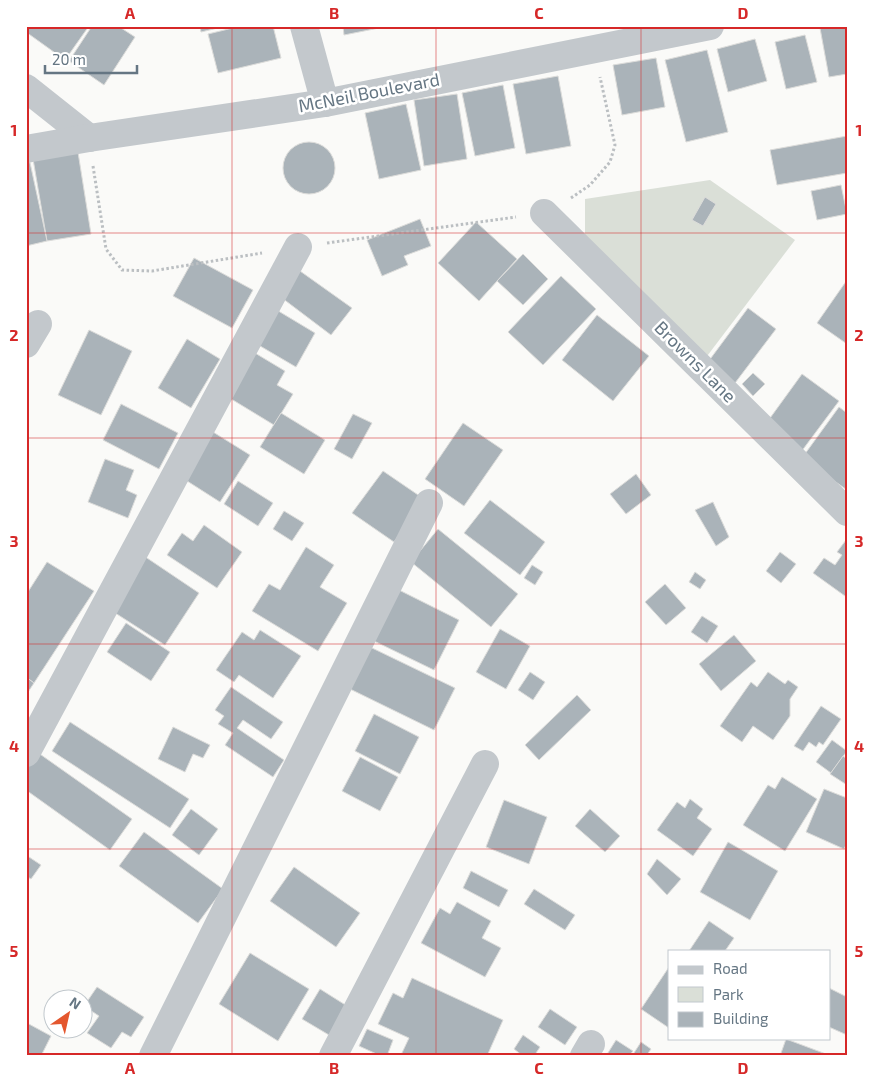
<svg xmlns="http://www.w3.org/2000/svg" width="873" height="1082" font-family="'Exo 2',sans-serif">
  <style>
    .green { fill: #dadfd7 }
    .building { fill: #aab3b9; stroke: #dcdcda }
    .lines { fill: none; stroke-linecap: round; stroke-linejoin: round }
    .path { stroke: #bbbfc2; stroke-width: 3; stroke-dasharray: 2.5 2.5; stroke-linecap: butt }
    .minor { stroke: #c3c8cc; stroke-width: 28 }
    .grid { fill: none; stroke: #d62828; stroke-width: 1; stroke-opacity: 0.55 }
    .labels { text-anchor: middle; stroke-width: 5; stroke-linejoin: round; paint-order: stroke }
    .street-label { font-size: 18px; fill: #657683; stroke: #fff }
    .neatline { fill: none; stroke: #d62828; stroke-width: 2 }
    .grid-label { font-size: 16px; text-anchor: middle; font-weight: bold; fill: #d62828 }
  </style>
  <rect width="100%" height="100%" fill="#fafaf8"/>
  <path class="green" d="M710 180 795 240 695 372 585 265V199Z"/>
  <g class="building">
    <path d="M27 26H89L65 60 26 32Z"/>
    <path d="M92 26H118L135 37 104 85 69 61Z"/>
    <path d="M200 26H226L201 32Z"/>
    <path d="M241 26H273L281 58 218 73 208 34Z"/>
    <path d="M343 26H389L344 35Z"/>
    <path d="M829 26H847V74L829 77 820 28Z"/>
    <path d="M805 35 817 82 786 89 775 42Z"/>
    <path d="M755 39 767 81 728 92 717 49Z"/>
    <path d="M707 50 728 132 686 142 665 60Z"/>
    <path d="M656 58 665 107 622 115 613 65Z"/>
    <path d="M558 76 571 146 526 154 513 84Z"/>
    <path d="M503 85 515 148 475 156 462 93Z"/>
    <path d="M457 94 467 159 424 166 414 100Z"/>
    <path d="M406 104 421 170 379 179 365 113Z"/>
    <path d="M847 136V173L777 185 770 150Z"/>
    <circle cx="309" cy="168" r="26"/>
    <path d="M77 146 91 234 47 241 32 153Z"/>
    <path d="M26 158H29L47 241 26 246Z"/>
    <path d="M841 185 847 214 817 220 811 191Z"/>
    <path d="M705 197 716 204 703 226 692 220Z"/>
    <path d="M420 219 431 246 404 256 408 265 382 276 367 240Z"/>
    <path d="M476 222 517 259 479 301 438 263Z"/>
    <path d="M523 254 548 279 523 305 497 281Z"/>
    <path d="M194 258 253 290 232 328 173 296Z"/>
    <path d="M300 271 352 308 331 335 282 298Z"/>
    <path d="M561 276 596 309 543 365 508 332Z"/>
    <path d="M847 280V344L817 323Z"/>
    <path d="M748 308 776 329 732 387 705 366Z"/>
    <path d="M275 309 315 333 296 367 255 343Z"/>
    <path d="M597 315 649 356 613 401 562 360Z"/>
    <path d="M89 330 132 351 101 415 58 395Z"/>
    <path d="M187 339 220 359 191 408 158 388Z"/>
    <path d="M250 350 285 371 277 385 293 394 274 425 223 394Z"/>
    <path d="M753 373 765 384 753 396 742 384Z"/>
    <path d="M802 374 839 401 801 452 765 425Z"/>
    <path d="M121 404 178 433 159 469 103 440Z"/>
    <path d="M839 407 847 413V490L802 458Z"/>
    <path d="M281 413 325 440 304 474 260 447Z"/>
    <path d="M353 414 372 423 352 459 334 449Z"/>
    <path d="M463 423 503 450 464 506 425 479Z"/>
    <path d="M213 432 250 455 220 502 184 479Z"/>
    <path d="M105 459 134 470 126 490 137 495 128 518 88 502Z"/>
    <path d="M383 471 424 499 394 542 352 513Z"/>
    <path d="M636 474 651 495 626 514 610 494Z"/>
    <path d="M238 481 273 503 258 526 224 504Z"/>
    <path d="M490 500 545 542 520 575 464 533Z"/>
    <path d="M713 502 729 537 716 546 695 510Z"/>
    <path d="M284 511 304 523 292 541 273 529Z"/>
    <path d="M204 525 242 552 217 588 167 555 182 533 193 541Z"/>
    <path d="M438 529 518 594 491 627 411 562Z"/>
    <path d="M846 540 847 594 845 596 813 573 824 558 835 565 842 555 837 552Z"/>
    <path d="M306 547 334 565 320 587 347 603 318 651 252 611 269 584 280 590Z"/>
    <path d="M780 552 796 564 781 583 766 571Z"/>
    <path d="M144 556 199 593 165 645 109 609Z"/>
    <path d="M47 562 94 591 34 683 26 677V595Z"/>
    <path d="M532 565 543 572 535 585 524 578Z"/>
    <path d="M695 572 706 580 700 589 689 582Z"/>
    <path d="M665 584 686 608 666 625 645 602Z"/>
    <path d="M399 590 459 620 434 670 374 641Z"/>
    <path d="M702 616 718 626 707 643 691 632Z"/>
    <path d="M126 623 170 652 151 681 107 652Z"/>
    <path d="M500 629 530 646 506 689 476 672Z"/>
    <path d="M260 630 301 656 273 698 239 675 234 682 216 670 242 632 254 640Z"/>
    <path d="M734 635 756 661 721 691 699 664Z"/>
    <path d="M370 647 455 688 434 730 350 689Z"/>
    <path d="M530 672 545 682 533 700 518 690Z"/>
    <path d="M768 672 785 684 788 680 798 687 790 699V716L773 740 753 726 742 742 720 726 751 682 757 687Z"/>
    <path d="M26 677 34 683 26 695Z"/>
    <path d="M231 687 283 722 271 739 243 720 237 728 284 760 273 777 225 745 233 733 218 724 224 716 215 710Z"/>
    <path d="M577 695 591 710 539 760 525 745Z"/>
    <path d="M821 706 841 719 823 745 819 742 816 747 809 742 803 751 794 746Z"/>
    <path d="M374 714 419 737 400 774 355 751Z"/>
    <path d="M70 722 189 799 170 828 52 751Z"/>
    <path d="M173 727 210 745 203 758 193 754 185 772 158 759Z"/>
    <path d="M832 740 847 751 831 773 816 762Z"/>
    <path d="M37 752 132 819 110 850 26 790V767Z"/>
    <path d="M843 756 847 759V785L830 774Z"/>
    <path d="M360 757 398 777 380 811 342 791Z"/>
    <path d="M782 777 817 799 785 851 743 825 768 785 775 789Z"/>
    <path d="M824 789 847 798V843L844 849 806 832Z"/>
    <path d="M690 799 703 809 697 818 712 829 693 856 657 830 677 802 685 808Z"/>
    <path d="M504 800 547 817 529 864 486 847Z"/>
    <path d="M191 809 218 829 199 855 172 835Z"/>
    <path d="M590 809 620 836 605 852 575 826Z"/>
    <path d="M144 832 223 889 198 923 119 866Z"/>
    <path d="M728 842 778 871 750 920 700 892Z"/>
    <path d="M26 855 41 865 31 879 26 876Z"/>
    <path d="M657 859 681 879 667 895 647 874Z"/>
    <path d="M294 867 360 913 336 947 270 901Z"/>
    <path d="M471 871 508 890 499 907 463 888Z"/>
    <path d="M534 889 575 915 565 930 524 904Z"/>
    <path d="M457 902 491 921 482 938 501 948 485 977 421 943 440 908 450 914Z"/>
    <path d="M709 921 734 938 725 951H689Z"/>
    <path d="M250 953 309 989 278 1041 219 1004Z"/>
    <path d="M669 967V1028L641 1009Z"/>
    <path d="M412 978 503 1020 487 1056 401 1055 409 1038 378 1024 393 993 403 998Z"/>
    <path d="M97 987 144 1017 131 1037 122 1032 111 1048 87 1033 99 1016 84 1006Z"/>
    <path d="M829 988 847 997V1035L829 1027Z"/>
    <path d="M320 989 347 1006 329 1035 302 1019Z"/>
    <path d="M550 1009 577 1027 565 1045 538 1027Z"/>
    <path d="M27 1023 51 1036 41 1056H26V1025Z"/>
    <path d="M367 1029 393 1040 387 1056H381L359 1046Z"/>
    <path d="M523 1035 540 1047 534 1056H523L514 1049Z"/>
    <path d="M786 1039 826 1054 825 1056H780Z"/>
    <path d="M616 1040 633 1051 629 1056H606Z"/>
    <path d="M641 1042 651 1049 646 1056H632Z"/>
  </g>
  <g class="lines">
    <g class="path">
      <path d="M93 166 106 249 122 270 152 271 262 253"/>
      <path d="M571 198 590 185 610 162 615 145 600 77"/>
      <path d="M327 243 516 217"/>
    </g>
    <g class="minor">
      <path d="M304 26 325 103"/>
      <path d="M26 88 89 138"/>
      <path d="M26 149 89 138 325 103 710 26"/>
      <path d="M544 213 847 512"/>
      <path d="M26 344 38 324"/>
      <path d="M26 753 298 247"/>
      <path d="M153 1056 429 503"/>
      <path d="M333 1056 485 764"/>
      <path d="M584 1056 591 1044"/>
    </g>
  </g>
  <path class="grid" d="M232 26V1056M436 26V1056M641 26V1056M26 233H847M26 438H847M26 644H847M26 849H847"/>
  <g class="labels">
    <g class="street-label">
      <text transform="translate(369 93) rotate(-11)" y="6">McNeil Boulevard</text>
      <text transform="translate(695 362) rotate(45)" y="6">Browns Lane</text>
    </g>
  </g>
  <rect width="873" height="1082" fill="none" stroke="#ffffff" stroke-width="55"/>
  <rect x="668" y="950" width="162" height="90" fill="#ffffff" stroke="#c1c8cd"/>
  <rect x="678" y="966" width="25" height="8" fill="#c3c8cc" stroke="#c1c8cd"/>
  <text x="713" y="974" font-size="15" fill="#657683">Road</text>
  <rect x="678" y="987" width="25" height="15" fill="#dadfd7" stroke="#c1c8cd"/>
  <text x="713" y="1000" font-size="15" fill="#657683">Park</text>
  <rect x="678" y="1012" width="25" height="15" fill="#aab3b9" stroke="#c1c8cd"/>
  <text x="713" y="1024" font-size="15" fill="#657683">Building</text>
  <g transform="translate(68 1014) rotate(34)"><circle r="24" fill="#ffffff" stroke="#c1c8cd"/>
  <path d="M0-4L9 19L0 12L-9 19Z" fill="#e4572e"/>
  <text y="-8" font-size="14" font-weight="bold" text-anchor="middle" fill="#657683">N</text>
  </g>
  <path d="M45 65v8h92v-8" fill="none" stroke="#657683" stroke-width="2.5"/>
  <text x="52" y="65" font-size="15" fill="#657683" stroke="#ffffff" stroke-width="4" paint-order="stroke">20 m</text>
  <rect x="28" y="28" width="818" height="1026" class="neatline"/>
  <g class="grid-label">
    <text x="130" y="19">A</text>
    <text x="334" y="19">B</text>
    <text x="539" y="19">C</text>
    <text x="743" y="19">D</text>
    <text x="14" y="136">1</text>
    <text x="859" y="136">1</text>
    <text x="14" y="341">2</text>
    <text x="859" y="341">2</text>
    <text x="14" y="547">3</text>
    <text x="859" y="547">3</text>
    <text x="14" y="752">4</text>
    <text x="859" y="752">4</text>
    <text x="14" y="957">5</text>
    <text x="859" y="957">5</text>
    <text x="130" y="1074">A</text>
    <text x="334" y="1074">B</text>
    <text x="539" y="1074">C</text>
    <text x="743" y="1074">D</text>
  </g>
</svg>
